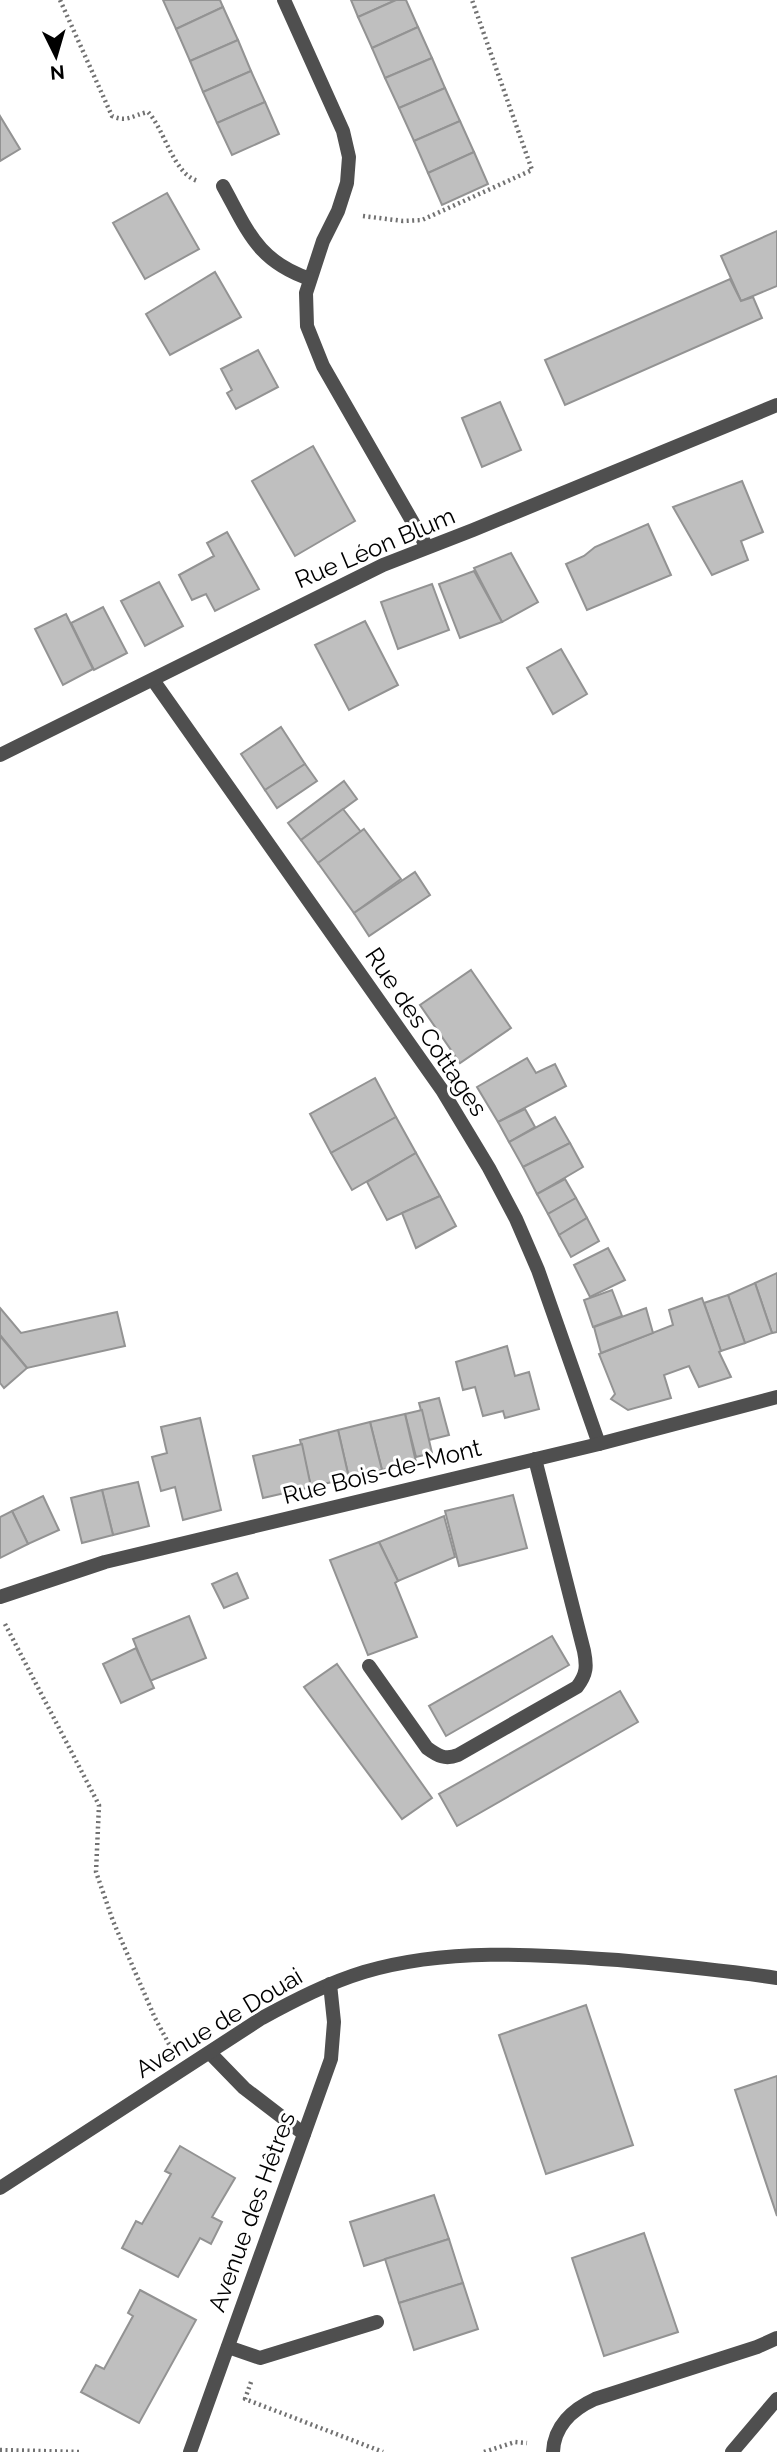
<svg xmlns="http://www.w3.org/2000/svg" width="777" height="2452" font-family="Raleway,sans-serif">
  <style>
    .building { fill: #bfbfbf; stroke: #939393; stroke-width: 2 }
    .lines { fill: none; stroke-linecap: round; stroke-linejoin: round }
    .path { stroke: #717171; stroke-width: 4.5; stroke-dasharray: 2 3.5; stroke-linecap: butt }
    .service { stroke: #4f4f4f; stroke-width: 14 }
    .minor { stroke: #4f4f4f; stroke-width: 14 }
    .tertiary { stroke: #4f4f4f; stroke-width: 14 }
    .labels { text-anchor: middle; stroke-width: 6; stroke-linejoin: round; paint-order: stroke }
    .street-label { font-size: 24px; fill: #000; stroke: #fff }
  </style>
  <rect width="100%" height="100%" fill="#fff"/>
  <g class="building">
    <path d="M163 0H220L223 7 176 29Z"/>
    <path d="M351 0H396L358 17Z"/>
    <path d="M396 0H406L418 27 372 48 358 17Z"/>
    <path d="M223 7 238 40 190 61 176 29Z"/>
    <path d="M418 27 432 58 385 78 372 48Z"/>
    <path d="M238 40 251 71 203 92 190 61Z"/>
    <path d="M432 58 445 88 399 108 385 78Z"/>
    <path d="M251 71 265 102 217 123 203 92Z"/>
    <path d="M445 88 460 121 414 141 399 108Z"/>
    <path d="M265 102 279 134 232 155 217 123Z"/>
    <path d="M0 116 20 149 0 161Z"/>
    <path d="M460 121 474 152 428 173 414 141Z"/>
    <path d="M474 152 488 184 442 205 428 173Z"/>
    <path d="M167 193 199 249 145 279 113 223Z"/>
    <path d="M777 231V286L741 301 721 256Z"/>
    <path d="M215 272 241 317 170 355 146 314Z"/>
    <path d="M730 279 741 301 753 297 762 318 565 405 545 360Z"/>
    <path d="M258 350 278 387 236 409 227 393 232 390 221 369Z"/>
    <path d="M500 402 521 450 482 467 462 418Z"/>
    <path d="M313 446 355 521 295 556 252 481Z"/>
    <path d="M742 481 763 532 741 541 748 560 712 575 673 507Z"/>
    <path d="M648 524 671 575 587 610 566 564 584 556 595 547Z"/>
    <path d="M227 532 259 589 215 611 206 594 192 600 179 575 214 556 207 543Z"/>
    <path d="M511 553 538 602 502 622 474 568Z"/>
    <path d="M474 571 502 622 460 638 439 584Z"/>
    <path d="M159 582 183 626 145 646 121 601Z"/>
    <path d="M432 584 449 630 398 649 381 602Z"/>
    <path d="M103 607 127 653 94 670 71 623Z"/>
    <path d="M66 614 93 669 63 685 35 629Z"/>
    <path d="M365 621 398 685 349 710 315 645Z"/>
    <path d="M561 649 587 694 553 714 527 668Z"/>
    <path d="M281 727 305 764 265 790 241 754Z"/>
    <path d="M305 764 317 781 277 808 265 790Z"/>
    <path d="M344 781 357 799 301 840 288 823Z"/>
    <path d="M343 809 361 832 318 863 301 840Z"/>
    <path d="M364 829 401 879 354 913 318 863Z"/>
    <path d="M415 872 430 895 369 936 354 913Z"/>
    <path d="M471 970 511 1028 460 1063 420 1005Z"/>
    <path d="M527 1058 536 1073 555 1064 566 1086 498 1122 477 1087Z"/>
    <path d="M375 1078 396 1117 331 1153 310 1114Z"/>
    <path d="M525 1109 535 1127 509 1142 498 1122Z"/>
    <path d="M396 1117 416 1153 352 1190 331 1153Z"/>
    <path d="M555 1117 570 1143 523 1167 509 1142Z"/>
    <path d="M570 1143 583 1167 537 1194 523 1167Z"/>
    <path d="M416 1153 440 1196 387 1220 367 1182Z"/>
    <path d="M565 1179 576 1198 548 1214 537 1194Z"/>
    <path d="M440 1196 456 1226 416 1248 402 1213Z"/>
    <path d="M576 1198 587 1218 559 1235 548 1214Z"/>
    <path d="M587 1218 599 1241 571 1257 559 1235Z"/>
    <path d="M608 1248 625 1280 590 1297 574 1265Z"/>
    <path d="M777 1273V1332L772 1333 755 1283Z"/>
    <path d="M755 1283 772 1333 745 1343 728 1295Z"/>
    <path d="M612 1290 622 1316 593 1327 584 1300Z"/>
    <path d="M728 1295 745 1343 721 1351 704 1303Z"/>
    <path d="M702 1298 721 1351 719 1352 731 1377 699 1387 689 1366 664 1375 671 1398 628 1410 611 1399 615 1394 599 1354 673 1325 669 1310Z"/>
    <path d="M0 1308 21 1333 117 1312 125 1346 27 1368 0 1335Z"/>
    <path d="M646 1308 653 1333 601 1353 594 1327Z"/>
    <path d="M0 1336 27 1368 4 1388 0 1383Z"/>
    <path d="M507 1346 515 1376 529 1372 539 1409 505 1418 503 1411 483 1416 475 1387 463 1390 456 1362Z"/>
    <path d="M439 1398 449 1435 429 1440 419 1403Z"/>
    <path d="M422 1410 432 1453 416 1457 405 1414Z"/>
    <path d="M405 1414 416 1462 382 1470 370 1422Z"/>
    <path d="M200 1418 221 1510 183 1520 175 1487 161 1491 152 1457 167 1453 161 1427Z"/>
    <path d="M370 1422 382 1470 349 1478 338 1430Z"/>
    <path d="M338 1430 349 1478 311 1487 300 1440Z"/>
    <path d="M302 1444 311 1487 263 1498 253 1456Z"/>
    <path d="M138 1482 149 1526 113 1535 102 1490Z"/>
    <path d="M102 1490 113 1535 82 1543 71 1498Z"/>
    <path d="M513 1495 527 1548 459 1566 445 1511Z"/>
    <path d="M43 1496 59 1530 28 1544 12 1511Z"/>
    <path d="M12 1511 28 1544 0 1558V1517Z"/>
    <path d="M444 1516 455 1557 398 1581 379 1542Z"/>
    <path d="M379 1542 398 1581 395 1583 417 1637 368 1655 330 1560Z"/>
    <path d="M237 1573 248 1598 224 1608 212 1584Z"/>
    <path d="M189 1616 206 1658 150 1681 133 1639Z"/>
    <path d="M552 1636 569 1665 446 1736 429 1706Z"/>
    <path d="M136 1648 154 1688 121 1703 103 1664Z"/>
    <path d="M337 1664 432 1798 402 1819 304 1687Z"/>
    <path d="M620 1691 638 1722 457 1826 439 1794Z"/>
    <path d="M586 2005 633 2145 546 2174 499 2035Z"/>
    <path d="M777 2076V2216L735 2090Z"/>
    <path d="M180 2146 235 2178 212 2217 222 2222 211 2244 200 2238 178 2277 122 2248 136 2221 142 2224 171 2174 165 2171Z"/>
    <path d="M434 2195 449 2239 364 2266 350 2222Z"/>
    <path d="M644 2233 678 2332 604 2356 572 2258Z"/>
    <path d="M449 2239 463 2283 399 2303 385 2259Z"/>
    <path d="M463 2283 478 2329 414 2350 399 2303Z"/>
    <path d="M140 2290 196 2320 139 2423 81 2392 96 2365 104 2369 133 2316 128 2313Z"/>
  </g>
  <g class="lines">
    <g class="path">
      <path d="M60 0 112 116C127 123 133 115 148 112 165 130 173 174 198 181"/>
      <path d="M363 216 403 221 422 220 532 170 472 0"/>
      <path d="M5 1624 99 1805 96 1872 113 1921 155 2018 170 2046"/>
      <path d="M251 2382 245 2399 383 2452"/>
      <path d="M0 2450 81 2452"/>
      <path d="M484 2452 515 2442 527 2443"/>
    </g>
    <g class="service">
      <path d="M369 1666 427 1748C438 1756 445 1760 458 1755L577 1687C587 1674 587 1666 584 1651L535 1459"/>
      <path d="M228 2347 260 2358 377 2322"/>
    </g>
    <g class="minor">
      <path d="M284 0 343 131 349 157 347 183 338 211 323 241 306 293 307 326 323 366 427 547"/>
      <path d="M223 186C248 231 257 261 310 279"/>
      <path d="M153 680 442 1090 489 1168 516 1219 538 1270 599 1444"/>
      <path d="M0 755 383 565 473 530 777 405"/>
      <path d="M210 2053 244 2088 304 2134"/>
      <path d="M0 2188 262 2018C295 2000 328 1983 364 1972 445 1948 535 1954 618 1960 671 1965 724 1970 777 1978"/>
      <path d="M190 2452 331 2059 334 2022 330 1984"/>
      <path d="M553 2452C554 2426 573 2409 595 2399L757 2347 777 2338"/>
      <path d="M732 2452 777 2399"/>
    </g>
    <path class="tertiary" d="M0 1597 105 1562 599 1444 777 1397"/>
  </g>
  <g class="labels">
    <g class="street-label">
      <text transform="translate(375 548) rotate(-23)" y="8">Rue Léon Blum</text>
      <text transform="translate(426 1032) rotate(56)" y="8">Rue des Cottages</text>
      <text transform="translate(382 1472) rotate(-14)" y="8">Rue Bois-de-Mont</text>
      <text transform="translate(219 2023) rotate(-31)" y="8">Avenue de Douai</text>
      <text transform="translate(252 2212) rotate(-70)" y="8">Avenue des Hêtres</text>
    </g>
  </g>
  <g transform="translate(56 56) rotate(175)" stroke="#ffffff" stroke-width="5" paint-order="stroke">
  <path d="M0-5L12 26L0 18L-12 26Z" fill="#000000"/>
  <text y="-10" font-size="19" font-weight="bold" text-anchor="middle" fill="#000000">N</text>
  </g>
</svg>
